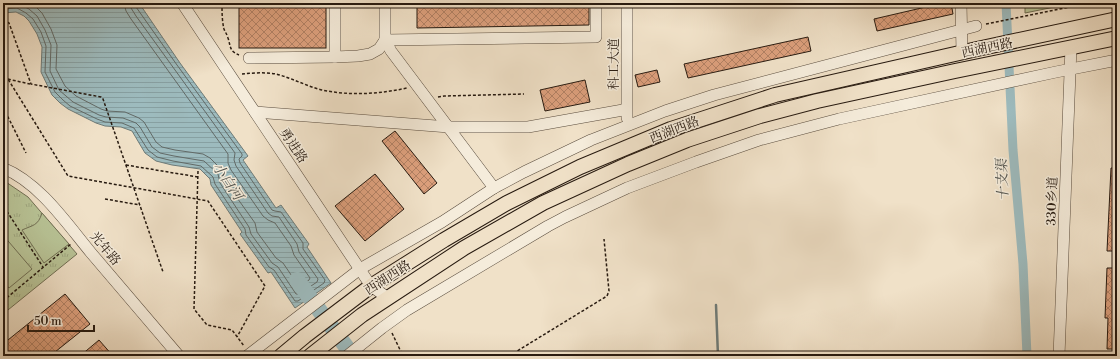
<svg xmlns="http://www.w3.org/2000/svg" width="1120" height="359" font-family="'Libre Bodoni','Noto Serif SC',serif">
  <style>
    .grass { fill: url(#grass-tufts); stroke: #706e53 }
    .green { fill: #b8c396; stroke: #706e53 }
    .water { fill: url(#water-rules); stroke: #6e7b78 }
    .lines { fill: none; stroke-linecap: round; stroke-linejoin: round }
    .shore { stroke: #626a67; stroke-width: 1 }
    .stream { stroke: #6e7b78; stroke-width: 2.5 }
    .canal { stroke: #9dbbbe; stroke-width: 9 }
    .river { stroke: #9dbbbe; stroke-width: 16 }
    .building { fill: url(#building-cross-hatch); stroke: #271a10 }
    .minor-casing { stroke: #594c3e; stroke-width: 12 }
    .major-casing { stroke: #271a10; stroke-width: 16 }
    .path { stroke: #271a10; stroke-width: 1.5; stroke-dasharray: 3 2; stroke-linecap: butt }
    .minor { stroke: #f5ecdb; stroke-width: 11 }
    .major { stroke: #f0e1c8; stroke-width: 14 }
    .labels { text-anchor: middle; stroke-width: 3; stroke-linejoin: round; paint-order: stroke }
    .street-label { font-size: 13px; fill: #271a10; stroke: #f5ecdb }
    .water-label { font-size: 14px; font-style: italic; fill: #50524d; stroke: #f5ecdb }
  </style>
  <defs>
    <pattern id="grass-tufts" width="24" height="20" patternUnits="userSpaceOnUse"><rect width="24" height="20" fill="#b8c396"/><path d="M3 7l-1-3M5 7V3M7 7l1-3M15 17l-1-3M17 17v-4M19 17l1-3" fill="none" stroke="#9ea780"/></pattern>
    <pattern id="water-rules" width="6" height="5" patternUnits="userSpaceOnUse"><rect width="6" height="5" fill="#9dbbbe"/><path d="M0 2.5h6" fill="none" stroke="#87a0a2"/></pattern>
    <pattern id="building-cross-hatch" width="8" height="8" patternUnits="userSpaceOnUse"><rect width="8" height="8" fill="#dc9f7c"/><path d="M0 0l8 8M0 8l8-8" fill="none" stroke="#b28164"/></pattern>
  </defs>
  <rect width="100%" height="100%" fill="#f0e1c8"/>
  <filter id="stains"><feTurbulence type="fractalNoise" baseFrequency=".005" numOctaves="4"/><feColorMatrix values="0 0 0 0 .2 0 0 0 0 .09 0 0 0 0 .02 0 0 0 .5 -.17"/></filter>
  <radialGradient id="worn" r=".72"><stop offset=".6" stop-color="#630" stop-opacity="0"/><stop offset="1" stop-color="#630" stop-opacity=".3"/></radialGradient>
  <g class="grass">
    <path d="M1025 3H1074L1025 13Z"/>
    <path d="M3 180 28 197 77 254 3 314Z"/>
  </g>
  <g class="green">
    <path d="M42 213 69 244 44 263 22 230C33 225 38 226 42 213Z"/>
    <path d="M3 235 32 269 9 288 3 281Z"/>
  </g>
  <path class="water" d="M3 3H139L180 63 248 156 243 160 276 208 281 205 309 244 307 247 331 283 295 308 271 272 268 273 240 234 242 232 211 185 210 179 200 169 172 165 156 161 145 153 132 131 121 127 105 126 96 123 68 109 60 103 52 95 41 72 42 47 37 34 29 21 24 16 16 12 3 13Z"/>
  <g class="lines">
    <g class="shore">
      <path d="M32 3 42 13 51 29 57 45 56 69 65 86 76 96 101 109 107 111 125 112 139 118 144 122 156 142 162 147 175 150 203 154 210 158 223 171 225 181 255 223 257 232 276 258 283 263 298 285 301 286 309 280 310 278 294 255 291 246 275 223 268 220 263 216 231 170 228 163V154L131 19 126 11 124 3"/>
      <path d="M3 4H19L29 9 37 16 45 30 51 45 50 71 59 90 73 102 99 115 106 117 123 118 136 123 140 127 152 147 160 153 174 156 204 161 218 174 220 183 249 227 251 234 272 263 278 267 296 294H299L317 282 318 279 299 252 297 244 279 217 272 216 268 213 236 166 234 160 235 153 136 16 131 8 130 3"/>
      <path d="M3 9 17 8 26 13 33 19 41 32 46 46 45 72 55 92 63 100 70 106 97 119 105 122 122 123 134 128 148 150 157 157 173 161 201 166 213 177 215 184 245 229 246 235 269 267 274 270 295 301H298L324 283 325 280 303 249V243L281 212 275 211 272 210 240 163 239 159 242 156V154L177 65 136 7V3"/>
    </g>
    <path class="stream" d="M716 305 718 356"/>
    <path class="canal" d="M1006 3 1013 150 1023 264 1027 356"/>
    <path class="river" d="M297 280 353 356"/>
  </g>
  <g class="building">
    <rect x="239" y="3" width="87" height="45"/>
    <path d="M417 3H589V25L417 28Z"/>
    <path d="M943 3H951L953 14 877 31 874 19Z"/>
    <path d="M808 37 811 51 688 78 684 64Z"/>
    <path d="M657 70 660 82 638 87 635 75Z"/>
    <path d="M585 80 590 102 545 111 540 90Z"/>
    <path d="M395 131 437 183 424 194 382 141Z"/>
    <path d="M1111 168H1117V251H1107Z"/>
    <path d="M375 174 404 209 365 241 335 206Z"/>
    <path d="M1107 268H1117V349H1107L1108 318H1105Z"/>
    <path d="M65 294 90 324 50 356H3V344Z"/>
    <path d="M99 340 113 356H80Z"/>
  </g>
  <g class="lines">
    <defs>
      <g id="minor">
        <path d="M182 3 371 286 388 298"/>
        <path d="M385 3V40L391 51 494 188"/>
        <path d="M627 3V118"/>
        <path d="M961 3 962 53"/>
        <path d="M335 57V3"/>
        <path d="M249 58 335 57 358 56 370 54 379 49 385 40 596 37V3"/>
        <path d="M255 112 449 127H528L623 110"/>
        <path d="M3 168C40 183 67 224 92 254 121 288 150 322 179 356"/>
        <path d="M247 356 360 269 442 222 494 188 524 172 591 140 665 111 714 95 976 26"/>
        <path d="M347 356 382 328 407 310 548 226 565 217 627 188 696 162 759 140 839 119 1056 72 1117 60"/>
        <path d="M1059 356 1071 47"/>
      </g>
      <g id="major">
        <path d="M281 356 305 336 371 286 444 240 507 203 580 167 671 129 775 95 977 49 1117 19"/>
        <path d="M310 356 362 315 464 248 543 203 628 164 687 140 760 116 817 101 955 71 1117 38"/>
      </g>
    </defs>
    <use href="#minor" class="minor-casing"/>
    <use href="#major" class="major-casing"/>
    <g class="path">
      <path d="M222 3C222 12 222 21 224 29 225 32 227 34 228 38 231 47 229 51 239 55"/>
      <path d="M3 20 9 23 31 84 101 97 103 99 163 272"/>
      <path d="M986 24 1089 3"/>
      <path d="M3 71 68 176 208 201 265 286 237 337"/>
      <path d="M242 74C253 73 265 72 276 74 292 78 306 86 322 90 350 96 379 94 407 88"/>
      <path d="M3 78 30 84"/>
      <path d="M438 97 444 96 524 94"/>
      <path d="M3 114 8 117 26 153"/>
      <path d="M126 165 198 177"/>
      <path d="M198 171 194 309 207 325 232 330 244 346"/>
      <path d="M105 199 140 205"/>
      <path d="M3 208 8 213 43 267"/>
      <path d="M3 301 71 244"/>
      <path d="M392 333 403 356"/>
      <path d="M509 356 607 296 609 291 604 239"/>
    </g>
    <use href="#minor" class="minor"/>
    <use href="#major" class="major"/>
  </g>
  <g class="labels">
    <g class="street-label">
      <text transform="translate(987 47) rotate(-12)" y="5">西湖西路</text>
      <text transform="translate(613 64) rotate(-90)" y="5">科工大道</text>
      <text transform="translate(674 129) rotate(-21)" y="5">西湖西路</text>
      <text transform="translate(294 145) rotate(56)" y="5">勇进路</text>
      <text transform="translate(1051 201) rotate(-88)" y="5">330乡道</text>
      <text transform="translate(106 248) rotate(50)" y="5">光年路</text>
      <text transform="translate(387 277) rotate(-33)" y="5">西湖西路</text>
    </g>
    <g class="water-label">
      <text transform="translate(1002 180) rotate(-93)" y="5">十支渠</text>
      <text transform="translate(228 181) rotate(56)" y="5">小白河</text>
    </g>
  </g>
  <rect width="1120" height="359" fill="none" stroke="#f0e1c8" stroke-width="16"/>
  <rect x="4" y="4" width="1112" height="351" fill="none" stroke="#271a10" stroke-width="2"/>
  <rect x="8" y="8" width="1104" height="343" fill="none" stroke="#271a10"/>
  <path d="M28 325v6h66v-6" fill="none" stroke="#271a10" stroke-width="2"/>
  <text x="34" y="325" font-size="12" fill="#271a10" stroke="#f5ecdb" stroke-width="3" paint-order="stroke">50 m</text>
  <rect width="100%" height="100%" filter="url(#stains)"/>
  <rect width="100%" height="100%" fill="url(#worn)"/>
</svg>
